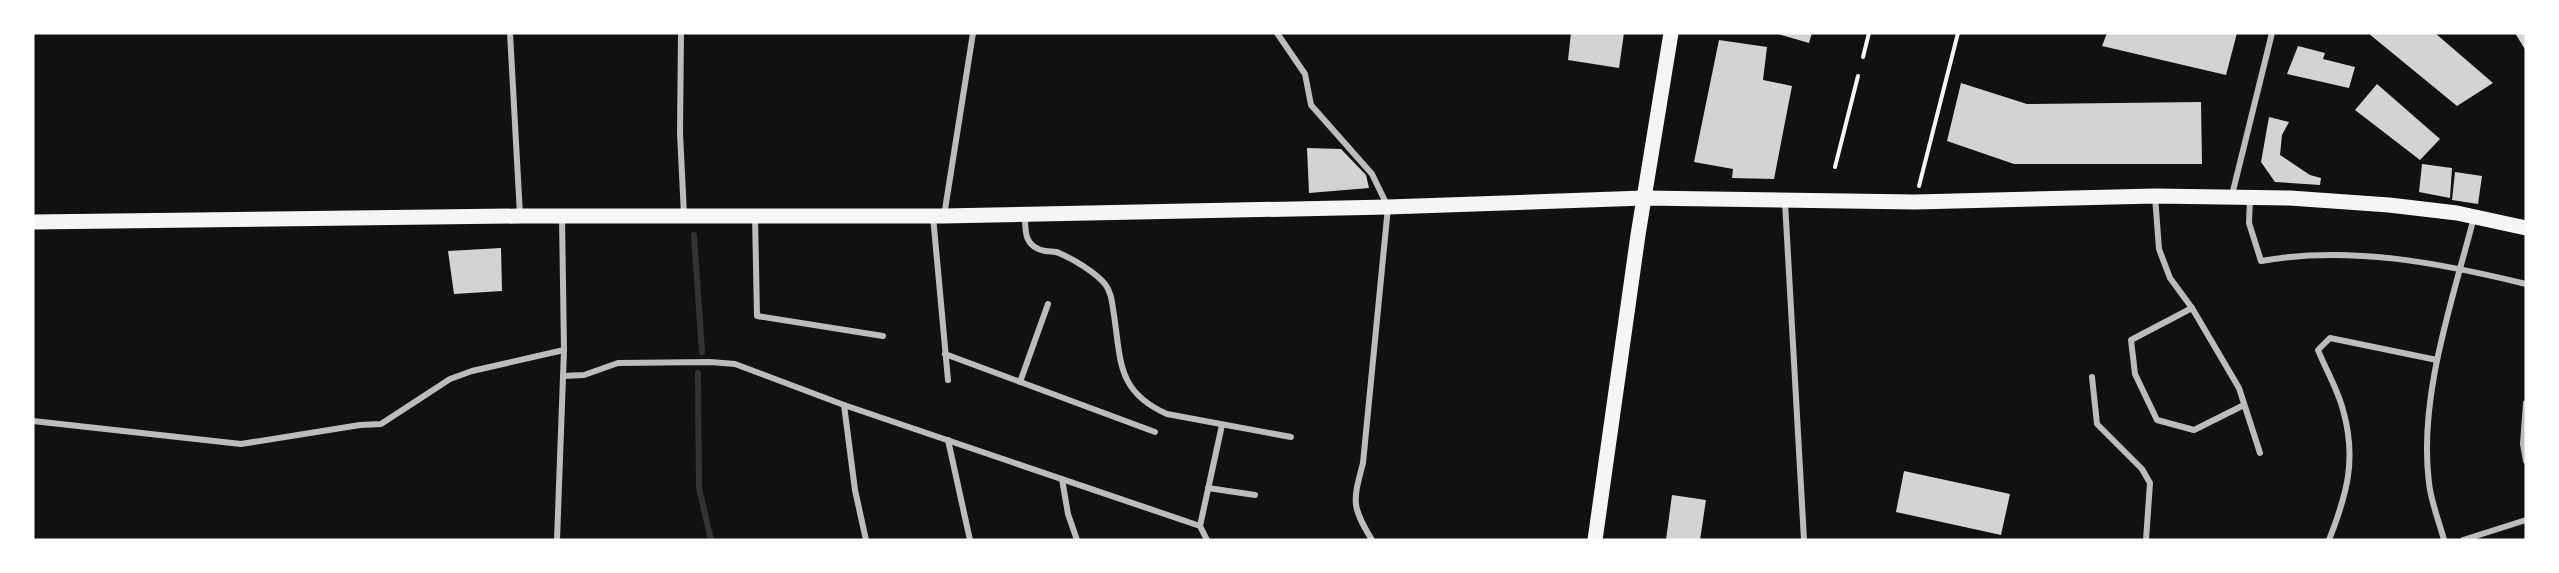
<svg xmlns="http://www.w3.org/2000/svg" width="2559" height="573" font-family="'Noto Sans',sans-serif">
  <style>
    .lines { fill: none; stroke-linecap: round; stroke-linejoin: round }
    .stream { stroke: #333; stroke-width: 6 }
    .building { fill: #d3d3d3 }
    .path { stroke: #f5f5f5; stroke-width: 4 }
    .minor { stroke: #bcbcbc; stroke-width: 6 }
    .primary { stroke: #f5f5f5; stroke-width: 15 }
  </style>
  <rect width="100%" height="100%" fill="#111"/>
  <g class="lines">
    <g class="stream">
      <path d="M694 235 702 352"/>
      <path d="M698 373 699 488 711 540"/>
    </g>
  </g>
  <g class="building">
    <path d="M1571 33H1624L1619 68 1568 60Z"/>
    <path d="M1775 33H1812L1809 43Z"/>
    <path d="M2107 33H2237L2226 75 2102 46Z"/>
    <path d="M2368 33H2435L2493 83 2457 106Z"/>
    <path d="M2515 33H2526V51Z"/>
    <path d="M1719 40 1767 47 1763 80 1792 86 1774 179 1732 178 1733 169 1694 162Z"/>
    <path d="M2298 46 2325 53 2323 59 2355 67 2349 88 2287 74Z"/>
    <path d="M1961 83 2027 104 2201 102 2202 164H2014L1947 141Z"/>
    <path d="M2377 84 2440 139 2420 160 2355 110Z"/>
    <path d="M2269 117 2289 122 2282 135 2280 155 2310 175 2321 178 2320 185 2275 182 2261 162Z"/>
    <path d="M1307 148 1341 149 1366 175 1369 188 1309 193Z"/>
    <path d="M2422 164 2452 168 2450 198 2419 192Z"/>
    <path d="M2455 172 2482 176 2478 204 2452 200Z"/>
    <path d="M501 248 502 291 454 294 448 251Z"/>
    <path d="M1904 471 2010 494 2001 535 1896 512Z"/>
    <path d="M1672 495 1706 500 1700 540H1666Z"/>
  </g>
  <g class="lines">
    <g class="path">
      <path d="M1863 57 1869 33"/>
      <path d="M1835 167 1858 76"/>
      <path d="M1919 186 1958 33"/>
    </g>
    <g class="minor">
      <path d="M510 33 520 215"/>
      <path d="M681 33 680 133 684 215"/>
      <path d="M1277 33 1305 74 1311 105 1372 174 1388 207 1363 463C1353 501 1351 506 1372 540"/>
      <path d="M2232 195 2272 33"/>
      <path d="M2155 196 2159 249 2170 278 2192 308 2239 388 2260 453"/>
      <path d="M2250 198 2249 223 2261 261C2349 245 2440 263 2526 284"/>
      <path d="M1785 202 1804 540"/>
      <path d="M755 216 757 316 883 336"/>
      <path d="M933 216 948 380"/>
      <path d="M944 216 973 33"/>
      <path d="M1025 216C1025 233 1025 247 1045 251 1050 252 1055 251 1059 253 1073 259 1095 272 1105 284 1112 293 1112 304 1114 315 1121 361 1117 392 1167 414L1291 437"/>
      <path d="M2192 308 2131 340 2135 374 2157 420 2194 430 2244 405"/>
      <path d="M945 354 1155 432"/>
      <path d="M563 376 584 375 618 363 710 362 735 364 844 405 1200 526 1207 540"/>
      <path d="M2092 377 2097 424 2142 469 2150 483 2146 540"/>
      <path d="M1020 382 1048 304"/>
      <path d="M2526 403 2523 444 2526 461"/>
      <path d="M844 405 855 490 866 540"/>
      <path d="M33 421 241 444 360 425 381 424 450 379 472 371 564 350"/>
      <path d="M948 440 970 540"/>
      <path d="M1062 479 1068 514 1077 540"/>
      <path d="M1208 488 1255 495"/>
      <path d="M1200 526 1222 425"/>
      <path d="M557 540 564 350 562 217"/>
      <path d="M2329 540C2347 494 2357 459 2343 410 2338 390 2326 370 2318 350L2330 338 2437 360"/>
      <path d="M2444 540C2439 521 2431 502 2429 483 2418 397 2453 299 2474 217"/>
      <path d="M2463 540 2526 520"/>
    </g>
    <g class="primary">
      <path d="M33 222 520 216H944L1388 207 1644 198 1915 202 2155 196 2290 198 2389 205 2457 213 2526 228"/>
      <path d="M1595 540 1638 235 1671 33"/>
    </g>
  </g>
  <rect width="2559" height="573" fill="none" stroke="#ffffff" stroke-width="69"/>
</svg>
